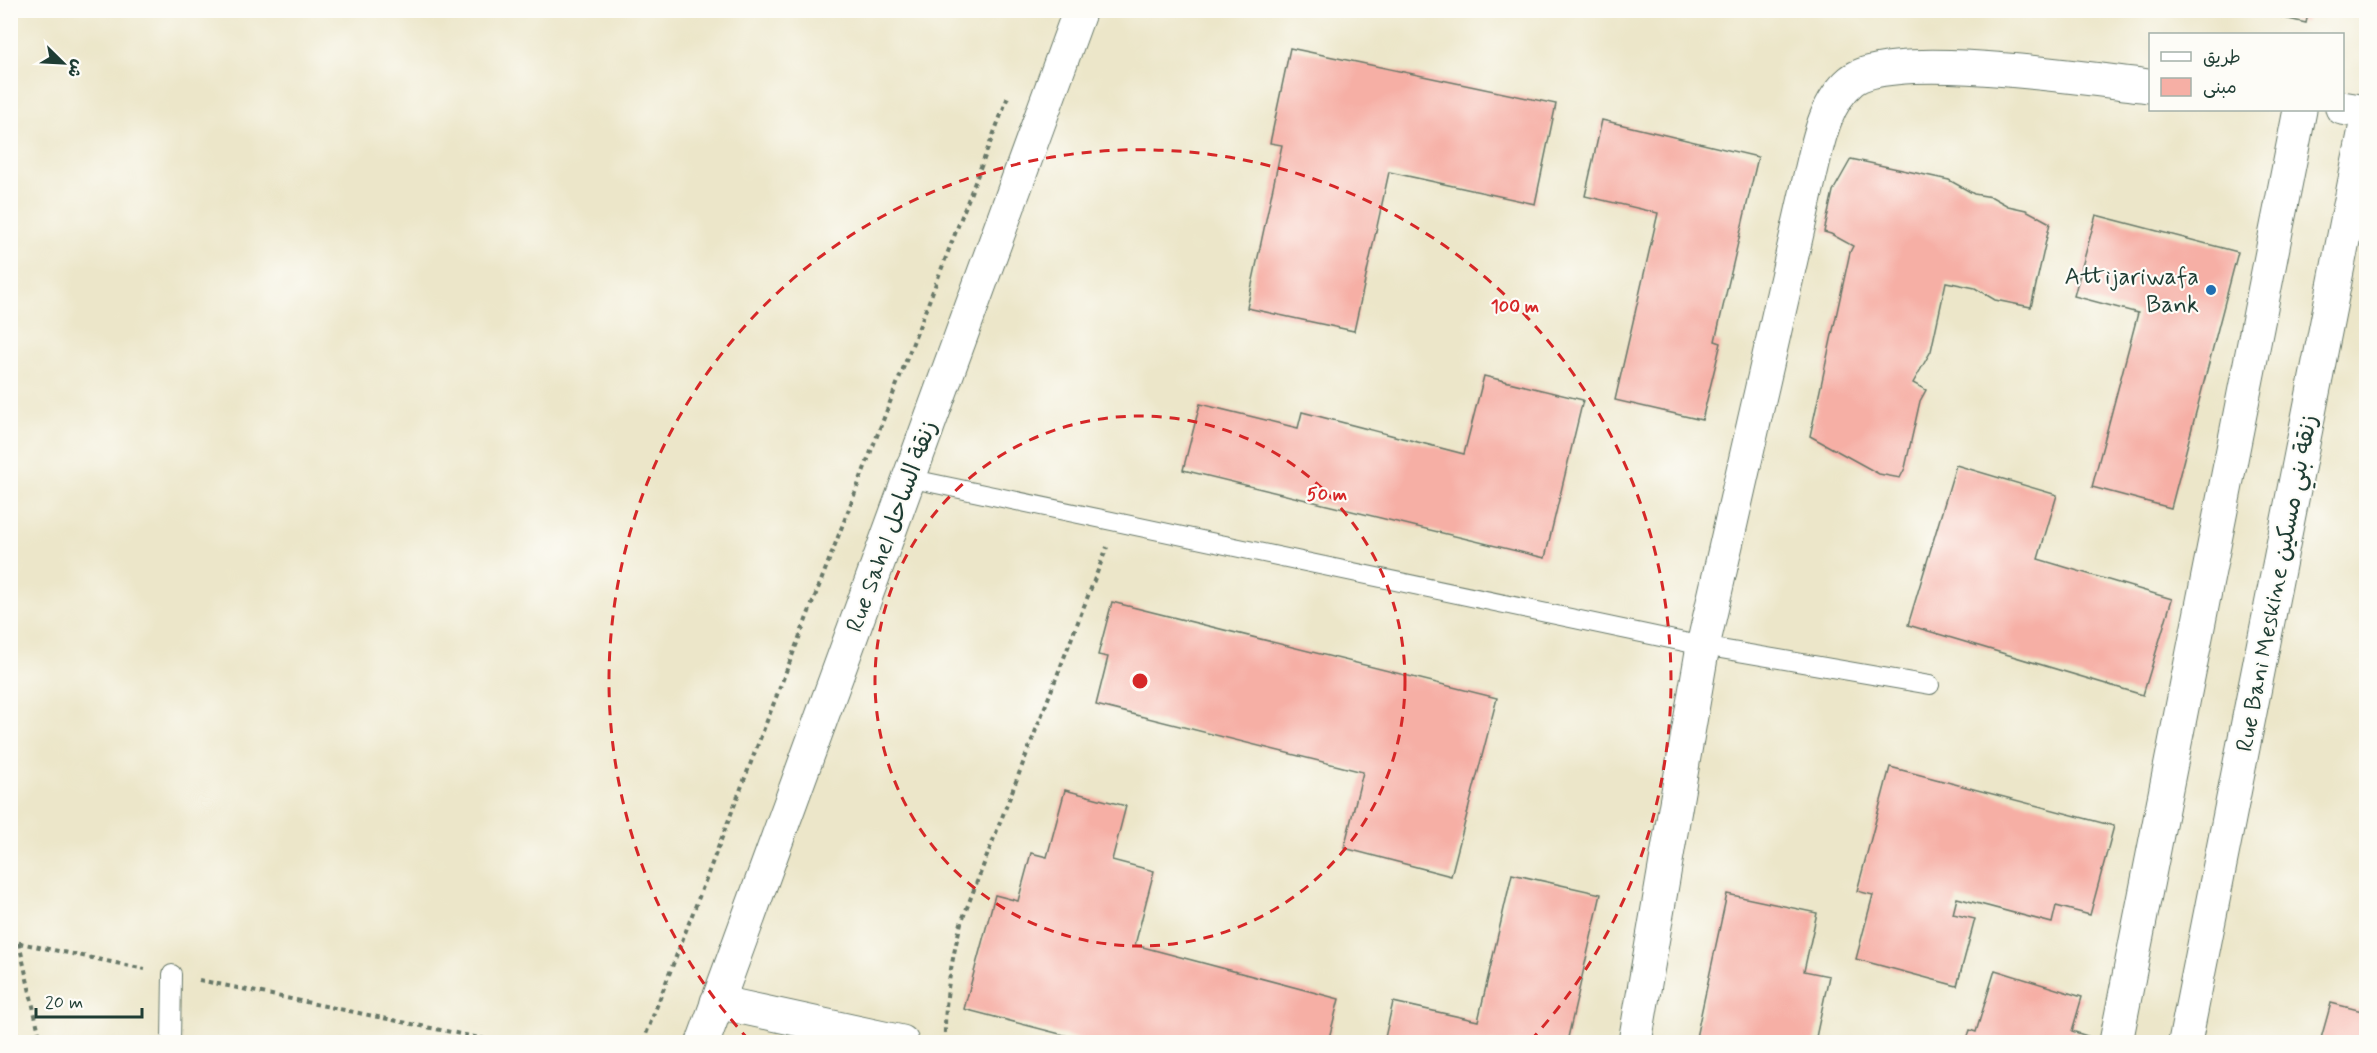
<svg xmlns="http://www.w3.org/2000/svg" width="2377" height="1053" font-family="Mynerve,'Playpen Sans Arabic',sans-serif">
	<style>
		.building { fill: #f6afa5 }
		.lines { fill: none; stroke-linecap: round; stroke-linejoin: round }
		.lane-casing { stroke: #677868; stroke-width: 20 }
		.street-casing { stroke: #677868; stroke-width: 35 }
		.path { stroke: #677868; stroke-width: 4; stroke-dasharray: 4.5 4.5; stroke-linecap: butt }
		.lane { stroke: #fff; stroke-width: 18 }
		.street { stroke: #fff; stroke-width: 33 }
		.ring { fill: none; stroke: #d62828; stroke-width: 3; stroke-dasharray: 10 8 }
		.poi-dot { fill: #1f6fb2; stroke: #fdfcf7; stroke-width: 2 }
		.labels { text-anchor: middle; stroke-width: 4.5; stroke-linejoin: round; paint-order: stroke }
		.poi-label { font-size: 24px; fill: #1f3d34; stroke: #fdfcf7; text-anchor: end }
		.street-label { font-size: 24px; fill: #1f3d34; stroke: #fdfcf7 }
		.centre { fill: #d62828; stroke: #fdfcf7; stroke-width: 3 }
		.ring-label { font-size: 18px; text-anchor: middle; font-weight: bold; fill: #d62828; stroke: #fdfcf7; stroke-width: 4.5; stroke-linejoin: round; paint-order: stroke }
	</style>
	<rect width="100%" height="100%" fill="#fdfcf7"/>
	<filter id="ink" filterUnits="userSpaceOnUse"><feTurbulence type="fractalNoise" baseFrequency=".0167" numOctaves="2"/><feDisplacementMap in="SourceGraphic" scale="12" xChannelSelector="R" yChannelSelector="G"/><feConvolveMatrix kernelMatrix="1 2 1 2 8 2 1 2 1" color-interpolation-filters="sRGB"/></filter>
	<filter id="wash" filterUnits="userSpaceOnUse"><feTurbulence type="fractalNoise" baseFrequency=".008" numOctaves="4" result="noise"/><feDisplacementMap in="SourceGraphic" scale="24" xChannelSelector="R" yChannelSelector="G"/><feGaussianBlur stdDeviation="1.35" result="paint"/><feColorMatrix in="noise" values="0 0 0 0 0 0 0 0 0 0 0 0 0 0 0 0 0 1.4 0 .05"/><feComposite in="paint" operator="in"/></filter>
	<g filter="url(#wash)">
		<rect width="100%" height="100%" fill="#ece6c9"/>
		<g id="blocks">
			<g class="building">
				<polygon points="2249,10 2309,10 2306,23"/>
				<polygon points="1290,48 1556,104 1535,204 1389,172 1354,331 1247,308 1282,145 1270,143"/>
				<polygon points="1602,120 1758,157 1715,341 1721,343 1702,420 1615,400 1658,213 1585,196"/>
				<polygon points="1851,159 1949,180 1974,194 1992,197 2008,206 2026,210 2050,223 2031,307 1995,300 1975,288 1946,282 1931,351 1913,383 1926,390 1920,401 1905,468 1900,478 1879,474 1810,436 1850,252 1853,246 1831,234 1824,232 1833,191"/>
				<polygon points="2096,215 2238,252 2171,508 2092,487 2138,313 2074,296"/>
				<polygon points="1484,376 1583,400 1545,558 1183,470 1200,404 1298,428 1302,412 1464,454"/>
				<polygon points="1956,465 2057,495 2038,559 2172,599 2143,695 1908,625"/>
				<polygon points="1112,602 1497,698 1451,876 1344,848 1363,772 1096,705 1108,657 1098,655"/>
				<polygon points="1890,767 2114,826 2090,915 2056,906 2052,923 1957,898 1953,914 1975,919 1957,986 1856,959 1873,895 1857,891"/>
				<polygon points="1065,790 1126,806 1112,860 1154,871 1135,945 1339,999 1328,1042 1091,1042 964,1009 995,895 1018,901 1031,853 1047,857"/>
				<polygon points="1512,874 1601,894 1567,1042 1384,1042 1393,1002 1478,1021"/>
				<polygon points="1727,894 1817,913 1804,971 1829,976 1815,1042 1695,1042"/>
				<polygon points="1995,970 2082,997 2072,1031 2093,1038 2091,1042 1966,1042 1970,1030 1976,1032"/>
				<polygon points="2331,1003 2366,1012 2366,1042 2320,1042"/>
			</g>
		</g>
	</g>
	<g filter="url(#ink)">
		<use href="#blocks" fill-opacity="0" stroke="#677868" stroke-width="1.5"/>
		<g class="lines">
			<defs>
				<g id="lane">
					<polyline points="908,478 1703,646 1930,685"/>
					<polyline points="171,1042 172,974"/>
				</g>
				<g id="street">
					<polyline points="2342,108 2366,112"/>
					<polyline points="717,1002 902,1042"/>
					<polyline points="703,1042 1080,10"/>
					<path d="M1635,1042L1703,646L1810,176C1818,143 1824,104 1851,81C1890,48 2095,80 2150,86"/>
					<polyline points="2116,1042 2300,110"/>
					<polyline points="2185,1042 2366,124"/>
				</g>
			</defs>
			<use href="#lane" class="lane-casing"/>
			<use href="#street" class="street-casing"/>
			<g class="path">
				<polyline points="10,941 145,969"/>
				<polyline points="19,943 41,1042"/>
				<polyline points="199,980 499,1042"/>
				<polyline points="643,1042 1009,94"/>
				<path d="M945,1042C944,1001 951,963 961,923L1107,547"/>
			</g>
			<use href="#lane" class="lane"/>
			<use href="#street" class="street"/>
		</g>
	</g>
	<g class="ring">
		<circle cx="1140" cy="681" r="265"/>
		<path d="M749 1040A531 531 0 1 1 1531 1040"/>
	</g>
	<circle class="poi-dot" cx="2211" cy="290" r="6"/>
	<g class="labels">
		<g class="poi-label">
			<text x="2199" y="284">Attijariwafa<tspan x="2199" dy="28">Bank</tspan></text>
		</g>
		<g class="street-label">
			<text transform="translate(891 526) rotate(-70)" y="8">Rue Sahel زنقة الساحل</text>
			<text transform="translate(2276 583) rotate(-79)" y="8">Rue Bani Meskine زنقة بني مسكين</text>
		</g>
	</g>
	<circle cx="1140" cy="681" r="9" class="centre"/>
	<g class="ring-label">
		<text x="1515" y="312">100 m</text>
		<text x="1327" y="500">50 m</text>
	</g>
	<rect width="2377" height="1053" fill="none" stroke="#fdfcf7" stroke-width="36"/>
	<rect x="2149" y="33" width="195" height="78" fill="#fdfcf7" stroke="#a4b0a9" stroke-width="1.5"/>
	<rect x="2161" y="52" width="30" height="9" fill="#ffffff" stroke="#a4b0a9" stroke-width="1.5"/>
	<text x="2203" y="63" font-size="18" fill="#1f3d34">طريق</text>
	<rect x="2161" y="78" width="30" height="18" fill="#f6afa5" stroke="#a4b0a9" stroke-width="1.5"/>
	<text x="2203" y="93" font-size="18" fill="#1f3d34">مبنى</text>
	<g transform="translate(63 63) rotate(114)" stroke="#fdfcf7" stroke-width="4.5" paint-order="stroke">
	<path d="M0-4.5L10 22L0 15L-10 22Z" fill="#1f3d34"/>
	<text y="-9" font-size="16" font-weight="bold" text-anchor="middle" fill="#1f3d34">ش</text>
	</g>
	<path d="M36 1008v9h106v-9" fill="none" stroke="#1f3d34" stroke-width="3"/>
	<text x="45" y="1008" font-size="18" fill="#1f3d34" stroke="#fdfcf7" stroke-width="4.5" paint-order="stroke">20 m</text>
</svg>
